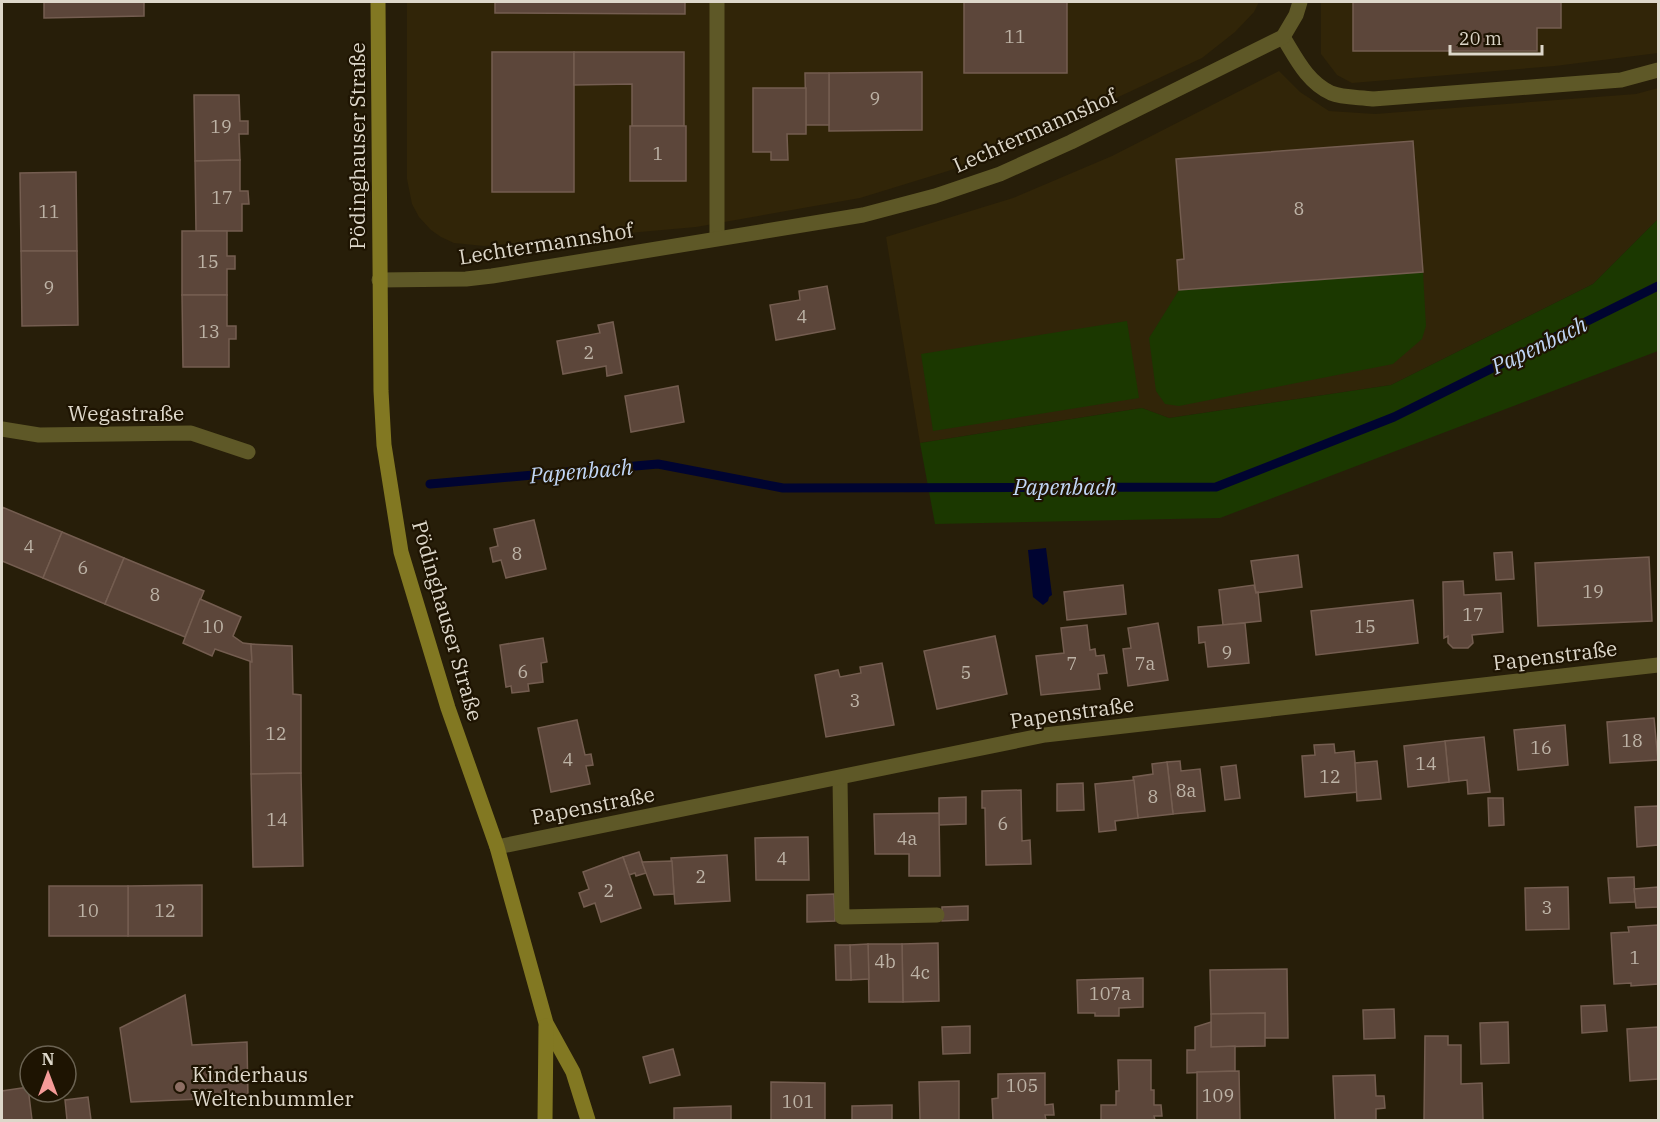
<svg xmlns="http://www.w3.org/2000/svg" width="1660" height="1122" font-family="'IBM Plex Serif',serif">
	<style>
		.built { fill: #312508 }
		.green { fill: #1b3800 }
		.water { fill: #000431 }
		.lines { fill: none; stroke-linecap: round; stroke-linejoin: round }
		.stream { stroke: #000431; stroke-width: 9 }
		.building { fill: #5c463a; stroke: #745d50; stroke-width: 1.5 }
		.lane { stroke: #5e5827; stroke-width: 15 }
		.street { stroke: #5e5827; stroke-width: 15 }
		.secondary { stroke: #827822; stroke-width: 15 }
		.education-dot { fill: #8d6e63; stroke: #1e1402; stroke-width: 2 }
		.labels { text-anchor: middle; stroke-width: 4.5; stroke-linejoin: round; paint-order: stroke }
		.number-label { font-size: 18px; fill: #bdb3a6 }
		.street-label { font-size: 21px; fill: #ddd7ca; stroke: #1e1402 }
		.poi-label { font-size: 21px; fill: #ddd7ca; stroke: #1e1402; text-anchor: start }
		.water-label { font-size: 22px; font-style: italic; fill: #c1d6f6; stroke: #1e1402 }
	</style>
	<rect width="100%" height="100%" fill="#271e09"/>
	<g class="built">
		<polygon points="407,2 1259,2 1254,12 1235,32 1202,58 994,155 948,171 860,198 696,227 484,246 454,243 441,237 431,230 419,217 412,204 407,179"/>
		<polygon points="1321,2 1658,2 1658,53 1555,66 1352,83 1337,75 1321,54"/>
		<polygon points="1279,71 1300,92 1329,111 1375,114 1636,94 1658,88 1658,219 1593,284 1391,385 1169,418 1142,408 920,443 886,237 1013,198 1112,156"/>
	</g>
	<g class="green">
		<polygon points="1658,219 1658,351 1220,518 935,524 920,443 1142,408 1169,418 1391,385 1593,284"/>
		<polygon points="1423,272 1426,326 1422,339 1393,364 1179,406 1165,404 1156,391 1149,338 1179,290"/>
		<polygon points="1127,321 1139,398 933,431 921,354"/>
	</g>
	<polygon class="water" points="1046,548 1052,595 1049,597 1048,601 1043,605 1033,597 1028,550"/>
	<g class="lines">
		<polyline class="stream" points="430,484 658,464 783,488 1216,487 1394,417 1658,286"/>
	</g>
	<g class="building">
		<polygon points="44,2 144,2 144,16 44,18"/>
		<polygon points="495,2 685,2 685,14 495,13"/>
		<rect x="964" y="2" width="103" height="71"/>
		<polygon points="1353,2 1561,2 1561,28 1537,28 1537,51 1353,51"/>
		<rect x="492" y="52" width="82" height="140"/>
		<polygon points="574,52 684,52 684,126 632,126 632,84 574,85"/>
		<polygon points="922,72 922,130 829,131 829,73"/>
		<polygon points="805,73 829,73 829,125 806,125"/>
		<polygon points="753,88 806,88 806,134 787,134 788,160 771,160 771,152 753,152"/>
		<polygon points="194,95 239,95 240,121 248,121 248,134 239,134 240,160 195,161"/>
		<rect x="630" y="126" width="56" height="55"/>
		<polygon points="1413,141 1423,272 1179,290 1177,260 1184,259 1176,159"/>
		<polygon points="240,160 240,191 248,191 249,204 242,204 242,231 196,231 195,161"/>
		<polygon points="76,172 77,251 21,251 20,173"/>
		<polygon points="182,231 227,231 227,256 235,256 235,269 227,269 227,295 182,295"/>
		<polygon points="21,251 77,251 78,325 22,326"/>
		<polygon points="827,286 835,329 776,340 770,305 800,300 799,291"/>
		<polygon points="182,295 227,295 227,326 236,326 236,339 229,339 229,367 183,367"/>
		<polygon points="613,322 622,373 607,376 606,366 563,374 557,341 600,333 598,325"/>
		<polygon points="678,386 684,422 631,432 625,396"/>
		<polygon points="2,507 62,532 43,578 2,561"/>
		<polygon points="534,520 546,569 506,578 501,560 493,562 490,548 498,546 494,529"/>
		<polygon points="62,532 124,558 105,604 43,578"/>
		<polygon points="1512,552 1514,579 1496,580 1494,553"/>
		<polygon points="1298,555 1302,587 1256,593 1251,561"/>
		<polygon points="1649,557 1652,621 1538,626 1535,563"/>
		<polygon points="124,558 204,591 185,637 105,604"/>
		<polygon points="1463,581 1464,595 1501,593 1503,632 1472,635 1473,643 1468,648 1453,648 1448,643 1448,636 1444,638 1443,582"/>
		<polygon points="1123,585 1126,614 1067,620 1064,592"/>
		<polygon points="1254,585 1256,593 1258,592 1261,621 1223,625 1219,590"/>
		<polygon points="200,599 241,617 233,636 243,643 251,644 252,662 215,649 212,656 183,643"/>
		<polygon points="1413,600 1418,643 1316,655 1311,611"/>
		<polygon points="1158,623 1168,680 1128,686 1123,649 1131,648 1128,628"/>
		<polygon points="1245,623 1249,663 1208,667 1205,642 1199,643 1198,627"/>
		<polygon points="1087,625 1090,650 1095,649 1096,656 1104,655 1107,673 1098,674 1100,689 1041,695 1036,656 1064,653 1061,628"/>
		<polygon points="995,636 1007,694 937,709 924,651"/>
		<polygon points="543,638 547,662 541,663 543,682 528,684 529,691 512,693 511,686 506,687 500,645"/>
		<polygon points="251,644 292,646 293,694 301,695 301,773 251,774 250,662 252,662"/>
		<polygon points="882,663 894,725 826,737 815,675 838,670 840,677 861,673 860,667"/>
		<polygon points="1654,718 1658,760 1610,763 1607,722"/>
		<polygon points="577,720 585,755 591,754 593,765 586,766 590,784 551,792 538,728"/>
		<polygon points="1565,725 1568,765 1518,770 1514,730"/>
		<polygon points="1484,737 1490,792 1468,794 1467,780 1449,782 1445,741"/>
		<polygon points="1445,741 1449,782 1408,787 1404,746"/>
		<polygon points="1334,744 1335,753 1354,751 1358,792 1305,797 1302,756 1315,755 1314,745"/>
		<polygon points="1180,761 1181,771 1200,769 1205,811 1173,814 1167,762"/>
		<polygon points="1377,761 1381,799 1357,801 1355,763"/>
		<polygon points="1167,762 1173,814 1138,818 1133,777 1153,774 1152,764"/>
		<polygon points="1236,765 1240,798 1225,800 1221,767"/>
		<polygon points="301,773 303,866 253,867 251,774"/>
		<polygon points="1134,780 1138,818 1115,821 1116,830 1099,832 1095,784"/>
		<polygon points="1083,783 1084,810 1057,811 1057,784"/>
		<polygon points="1021,790 1022,841 1030,840 1031,864 986,865 985,808 982,808 982,791"/>
		<polygon points="966,797 966,824 939,825 939,798"/>
		<polygon points="1488,798 1503,798 1504,825 1489,826"/>
		<polygon points="1658,806 1658,845 1637,847 1635,807"/>
		<polygon points="939,813 940,876 909,876 909,854 875,854 874,814"/>
		<polygon points="808,837 809,880 756,880 755,838"/>
		<polygon points="639,852 646,873 636,876 635,873 629,875 623,857"/>
		<polygon points="727,855 730,901 675,904 671,858"/>
		<polygon points="623,857 641,908 601,922 595,903 584,907 579,893 589,889 583,872"/>
		<polygon points="672,861 674,894 654,895 642,862"/>
		<polygon points="1634,877 1635,902 1610,903 1608,878"/>
		<polygon points="202,885 202,936 128,936 128,886"/>
		<rect x="49" y="886" width="79" height="50"/>
		<polygon points="1568,887 1569,929 1526,930 1525,888"/>
		<polygon points="1658,887 1658,907 1636,908 1634,889"/>
		<polygon points="834,894 835,921 807,922 807,895"/>
		<polygon points="968,906 968,920 942,921 942,907"/>
		<polygon points="1658,925 1658,984 1631,986 1631,983 1614,984 1611,933 1629,932 1628,927"/>
		<polygon points="938,943 939,1001 903,1002 902,944"/>
		<polygon points="868,944 902,944 903,1002 869,1002"/>
		<polygon points="868,944 869,979 851,980 850,945"/>
		<polygon points="835,945 850,945 851,980 836,980"/>
		<polygon points="1287,969 1288,1038 1265,1038 1265,1013 1211,1014 1210,970"/>
		<polygon points="1143,978 1143,1007 1119,1008 1119,1016 1095,1016 1095,1013 1078,1013 1077,980"/>
		<polygon points="185,995 192,1045 247,1042 248,1097 131,1102 120,1028"/>
		<polygon points="1605,1005 1607,1031 1582,1033 1581,1006"/>
		<polygon points="1394,1009 1395,1038 1364,1039 1363,1010"/>
		<polygon points="1265,1013 1265,1046 1211,1047 1211,1014"/>
		<polygon points="1211,1022 1211,1047 1235,1046 1235,1071 1187,1073 1187,1050 1195,1050 1195,1027"/>
		<polygon points="1508,1022 1509,1063 1481,1064 1480,1023"/>
		<polygon points="970,1026 970,1053 943,1054 942,1027"/>
		<polygon points="1658,1027 1658,1079 1630,1081 1627,1029"/>
		<polygon points="1425,1036 1448,1036 1448,1045 1461,1045 1461,1084 1482,1083 1483,1120 1424,1120"/>
		<polygon points="673,1049 680,1075 650,1083 643,1057"/>
		<polygon points="1118,1060 1151,1060 1151,1090 1154,1090 1154,1105 1161,1105 1162,1116 1154,1116 1155,1120 1101,1120 1101,1105 1116,1105 1116,1091 1119,1091"/>
		<polygon points="1239,1071 1240,1120 1197,1120 1197,1072"/>
		<polygon points="1045,1073 1045,1105 1053,1104 1054,1115 1045,1115 1046,1120 993,1120 992,1099 998,1098 998,1074"/>
		<polygon points="1375,1075 1376,1096 1384,1096 1385,1108 1376,1109 1376,1120 1335,1120 1333,1076"/>
		<polygon points="959,1081 959,1120 920,1120 919,1082"/>
		<polygon points="771,1082 825,1083 825,1120 771,1120"/>
		<polygon points="28,1087 32,1120 2,1120 2,1091"/>
		<polygon points="88,1097 91,1120 67,1120 65,1100"/>
		<polygon points="892,1105 892,1120 852,1120 852,1106"/>
		<polygon points="731,1106 731,1120 674,1120 674,1108"/>
	</g>
	<g class="lines">
		<polyline class="lane" points="840,778 842,917 937,915"/>
		<g class="street">
			<polyline points="717,2 717,238"/>
			<path d="M1283,37C1296,58 1307,82 1331,93C1343,98 1360,97 1373,99L1621,80L1658,70"/>
			<polyline points="379,280 466,279 492,276 863,215 935,196 1000,174 1071,142 1283,37 1296,15 1300,2"/>
			<polyline points="2,429 39,435 191,433 248,452"/>
			<polyline points="497,847 1045,735 1658,665"/>
		</g>
		<g class="secondary">
			<polyline points="378,2 381,391 384,445 401,552 448,708 497,847 546,1023 573,1072 588,1120"/>
			<polyline points="545,1120 546,1026"/>
		</g>
	</g>
	<circle class="education-dot" cx="180" cy="1087" r="6"/>
	<g class="labels">
		<g class="number-label">
			<text x="1015" y="43">11</text>
			<text x="875" y="105">9</text>
			<text x="221" y="133">19</text>
			<text x="658" y="160">1</text>
			<text x="222" y="204">17</text>
			<text x="1299" y="215">8</text>
			<text x="49" y="218">11</text>
			<text x="208" y="268">15</text>
			<text x="49" y="294">9</text>
			<text x="802" y="323">4</text>
			<text x="209" y="338">13</text>
			<text x="589" y="359">2</text>
			<text x="29" y="553">4</text>
			<text x="517" y="560">8</text>
			<text x="83" y="574">6</text>
			<text x="1593" y="598">19</text>
			<text x="155" y="601">8</text>
			<text x="1473" y="621">17</text>
			<text x="213" y="633">10</text>
			<text x="1365" y="633">15</text>
			<text x="1227" y="659">9</text>
			<text x="1072" y="670">7</text>
			<text x="1145" y="670">7a</text>
			<text x="523" y="678">6</text>
			<text x="966" y="679">5</text>
			<text x="855" y="707">3</text>
			<text x="276" y="740">12</text>
			<text x="1632" y="747">18</text>
			<text x="1541" y="754">16</text>
			<text x="568" y="766">4</text>
			<text x="1426" y="770">14</text>
			<text x="1330" y="783">12</text>
			<text x="1186" y="797">8a</text>
			<text x="1153" y="803">8</text>
			<text x="277" y="826">14</text>
			<text x="1003" y="830">6</text>
			<text x="907" y="845">4a</text>
			<text x="782" y="865">4</text>
			<text x="701" y="883">2</text>
			<text x="609" y="897">2</text>
			<text x="1547" y="914">3</text>
			<text x="88" y="917">10</text>
			<text x="165" y="917">12</text>
			<text x="1635" y="964">1</text>
			<text x="885" y="968">4b</text>
			<text x="920" y="979">4c</text>
			<text x="1110" y="1000">107a</text>
			<text x="1022" y="1092">105</text>
			<text x="1218" y="1102">109</text>
			<text x="798" y="1108">101</text>
		</g>
		<g class="street-label">
			<text transform="translate(1035 131) rotate(-24)" y="7">Lechtermannshof</text>
			<text transform="translate(358 146) rotate(-90)" y="7">Pödinghauser Straße</text>
			<text transform="translate(546 244) rotate(-9)" y="7">Lechtermannshof</text>
			<text x="126" y="421">Wegastraße</text>
			<text transform="translate(447 621) rotate(74)" y="7">Pödinghauser Straße</text>
			<text transform="translate(1555 656) rotate(-7)" y="7">Papenstraße</text>
			<text transform="translate(1072 713) rotate(-8)" y="7">Papenstraße</text>
			<text transform="translate(593 806) rotate(-11)" y="7">Papenstraße</text>
		</g>
		<g class="poi-label">
			<text x="192" y="1082">Kinderhaus<tspan x="192" dy="24">Weltenbummler</tspan></text>
		</g>
		<g class="water-label">
			<text transform="translate(1539 345) rotate(-26)" y="8">Papenbach</text>
			<text transform="translate(581 471) rotate(-5)" y="8">Papenbach</text>
			<text x="1065" y="495">Papenbach</text>
		</g>
	</g>
	<rect width="1660" height="1122" fill="none" stroke="#ddd7ca" stroke-width="6"/>
	<g transform="translate(48 1074)"><circle r="28" fill="#1e1402" stroke="#6a6252" stroke-width="1.5"/>
	<path d="M0-4.5L10 22L0 15L-10 22Z" fill="#f59b98"/>
	<text y="-9" font-size="16" font-weight="bold" text-anchor="middle" fill="#ddd7ca">N</text>
	</g>
	<path d="M1450 45v9h92v-9" fill="none" stroke="#ddd7ca" stroke-width="3"/>
	<text x="1459" y="45" font-size="18" fill="#ddd7ca" stroke="#1e1402" stroke-width="4.5" paint-order="stroke">20 m</text>
</svg>
